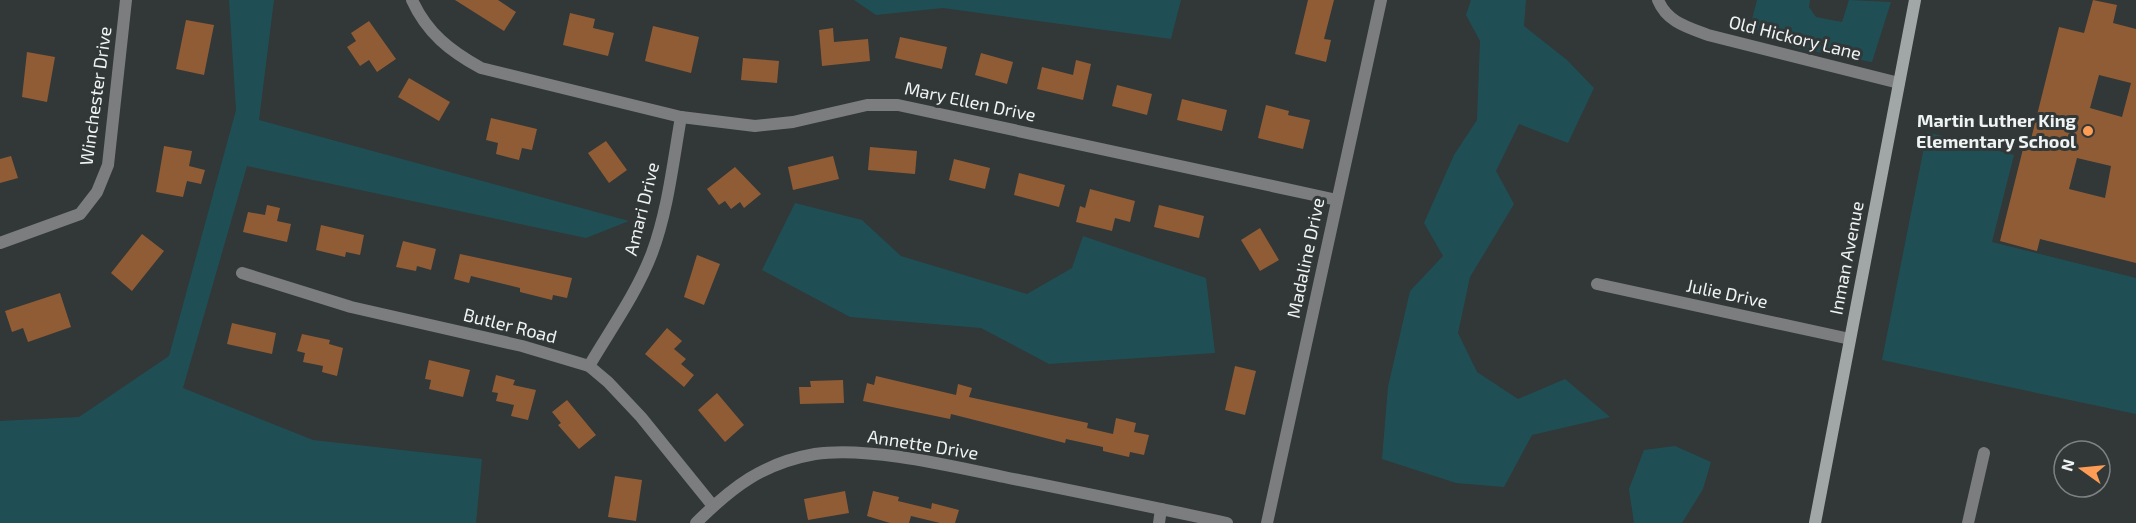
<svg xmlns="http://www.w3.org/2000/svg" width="2136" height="523" font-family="'Exo 2',sans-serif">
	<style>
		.green { fill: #1f4f55 }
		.building { fill: #905c36; fill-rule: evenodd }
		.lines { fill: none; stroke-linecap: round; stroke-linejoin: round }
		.street { stroke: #7b7d7e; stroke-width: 12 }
		.secondary { stroke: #a1a6a6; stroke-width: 12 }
		.poi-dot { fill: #fd9d55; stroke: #323737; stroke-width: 2 }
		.labels { text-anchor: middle; stroke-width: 6; stroke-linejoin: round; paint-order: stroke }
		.street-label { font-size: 18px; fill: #eff3f3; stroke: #323737 }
		.poi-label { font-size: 18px; font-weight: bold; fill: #eff3f3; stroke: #323737; text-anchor: end }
	</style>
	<rect width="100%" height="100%" fill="#323737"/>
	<g class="green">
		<polygon points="229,0 274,0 259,120 629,221 586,238 247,166 183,388 313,440 482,459 476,523 0,523 0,421 79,417 169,356 236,110"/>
		<polygon points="854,0 1181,0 1171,39 943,8 876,15"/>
		<polygon points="1471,0 1526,0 1524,26 1567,60 1594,88 1568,143 1519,124 1496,171 1514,204 1470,277 1458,333 1477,372 1518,399 1565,379 1610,417 1532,435 1504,487 1456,483 1382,459 1388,387 1410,291 1443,256 1424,223 1454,155 1477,120 1480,41 1466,15"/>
		<polygon points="1757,0 1810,0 1809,7 1816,17 1842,22 1849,0 1891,2 1872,62 1795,48 1750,27"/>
		<polygon points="1927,132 2014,155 1992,242 2136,278 2136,414 1882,360"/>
		<polygon points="795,203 862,220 901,256 1027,294 1072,268 1083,236 1206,278 1215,353 1049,364 981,328 850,317 762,270"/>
		<polygon points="1675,446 1711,462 1703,489 1682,523 1634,523 1629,489 1644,450"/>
	</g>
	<g class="building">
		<polygon points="455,0 498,0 516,12 504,31"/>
		<polygon points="1308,0 1334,0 1324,39 1331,40 1326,62 1295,54"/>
		<path d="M2093,0L2117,5L2113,23L2136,29V263L2040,239L2037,251L2000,241L2026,137L2031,139L2059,27L2084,33ZM2099,75L2131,83L2122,117L2090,108ZM2077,158L2111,166L2105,198L2069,189Z"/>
		<polygon points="570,13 595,19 593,28 614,33 608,56 563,45"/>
		<polygon points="186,20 214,25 204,75 176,69"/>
		<polygon points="369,21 396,59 377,72 369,60 360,66 347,47 356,41 351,33"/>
		<polygon points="653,26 699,37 691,73 645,61"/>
		<polygon points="833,28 834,42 868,39 870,61 822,66 819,30"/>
		<polygon points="900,37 947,47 942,69 895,58"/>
		<polygon points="27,52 55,57 47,102 22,97"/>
		<polygon points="981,53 1013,62 1007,84 975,75"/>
		<polygon points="743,58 779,61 777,83 741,80"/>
		<polygon points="1076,60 1091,64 1083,100 1037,89 1042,67 1073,75"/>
		<polygon points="409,78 450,102 439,121 398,97"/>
		<polygon points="1117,85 1152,94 1147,115 1112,106"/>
		<polygon points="1182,99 1227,110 1222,131 1177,120"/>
		<polygon points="1266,105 1289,111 1288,115 1310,120 1303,149 1258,138"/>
		<polygon points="491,118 537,129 532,150 522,148 519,160 496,154 498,143 486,140"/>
		<polygon points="606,141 627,170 609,183 588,153"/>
		<polygon points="164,146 192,151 189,166 205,170 201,184 187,181 183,197 156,192"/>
		<polygon points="870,147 917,151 915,174 868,170"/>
		<polygon points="11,156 18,178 0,183 0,159"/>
		<polygon points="833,156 839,179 793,190 788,167"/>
		<polygon points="954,159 990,168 985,189 949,180"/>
		<polygon points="735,167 761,194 744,208 740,202 731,209 725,201 719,205 707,189"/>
		<polygon points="1019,173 1065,185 1059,207 1014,195"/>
		<polygon points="1090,189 1135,201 1130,222 1115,218 1112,231 1076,222 1080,206 1085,208"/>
		<polygon points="267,205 280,208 277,221 291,224 287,242 243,232 248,212 265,215"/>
		<polygon points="1159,205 1204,216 1199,238 1154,227"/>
		<polygon points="321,225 364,235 360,255 346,252 345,257 316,250"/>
		<polygon points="1260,228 1279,260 1260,271 1241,240"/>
		<polygon points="142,234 164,251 132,291 111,273"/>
		<polygon points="403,241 436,249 431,270 417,266 416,271 396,267"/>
		<polygon points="460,254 572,278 567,298 553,295 552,300 520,292 520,288 471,276 469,283 454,279"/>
		<polygon points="697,255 720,264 704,305 684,297"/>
		<polygon points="60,293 71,327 28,342 23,328 12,332 5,311"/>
		<polygon points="232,323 276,333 272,354 227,344"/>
		<polygon points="667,328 682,341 674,349 686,359 681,364 694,375 684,387 645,354"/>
		<polygon points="302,334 330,340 329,344 343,348 337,376 322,372 323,366 303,362 305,353 297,351"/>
		<polygon points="429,360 470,370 463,397 429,389 431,380 425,379"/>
		<polygon points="1235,366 1256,371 1245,415 1225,410"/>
		<polygon points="496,375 515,380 513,385 536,390 528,420 511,416 514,405 496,401 498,393 492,392"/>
		<polygon points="876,376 956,395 958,384 972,388 969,397 1088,423 1087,428 1113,434 1116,418 1136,423 1134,432 1149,435 1144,455 1130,452 1129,457 1103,451 1103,447 1066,439 1065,443 951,414 950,419 863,401 867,383 874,385"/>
		<polygon points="843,380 844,403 800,404 799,387 811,387 810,381"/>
		<polygon points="717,393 744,425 725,442 698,410"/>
		<polygon points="567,400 596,435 579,449 558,425 561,423 552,412"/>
		<polygon points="615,476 642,480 636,521 608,517"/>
		<polygon points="845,491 849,513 808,520 804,499"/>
		<polygon points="873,491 899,497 898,501 931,509 932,503 959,510 955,523 940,523 911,516 909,523 890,523 867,516"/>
	</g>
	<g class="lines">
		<g class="street">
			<path d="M412,0C427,33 450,51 481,68L681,117L755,126L793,122L867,105H898L1337,200"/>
			<path d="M1658,0C1667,22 1687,27 1708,35L1899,83"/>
			<polyline points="0,243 80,214 97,192 108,165 126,0"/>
			<polyline points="242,273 351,307 522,346 589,366 608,382 641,417 713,506"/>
			<polyline points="1597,284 1850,339"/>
			<path d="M589,366C610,330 637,293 652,253C668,210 673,162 681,117"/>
			<path d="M696,523C732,487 763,463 815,454C868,446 951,466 1004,477C1078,492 1153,507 1227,523"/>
			<polyline points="1159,523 1161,509"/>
			<polyline points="1267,523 1381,0"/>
			<polyline points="1968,523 1984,453"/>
		</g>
		<polyline class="secondary" points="1815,523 1915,0"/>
	</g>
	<circle class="poi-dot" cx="2088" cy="131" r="6"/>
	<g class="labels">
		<g class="street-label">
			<text transform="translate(1795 38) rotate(14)" y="6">Old Hickory Lane</text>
			<text transform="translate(96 96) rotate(-82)" y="6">Winchester Drive</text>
			<text transform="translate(970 102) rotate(12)" y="6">Mary Ellen Drive</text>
			<text transform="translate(642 209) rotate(-76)" y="6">Amari Drive</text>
			<text transform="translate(1306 258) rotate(-78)" y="6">Madaline Drive</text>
			<text transform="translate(1847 258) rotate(-79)" y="6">Inman Avenue</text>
			<text transform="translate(1727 294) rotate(12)" y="6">Julie Drive</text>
			<text transform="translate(510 326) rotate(14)" y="6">Butler Road</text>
			<text transform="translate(923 445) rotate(9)" y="6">Annette Drive</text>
		</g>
		<g class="poi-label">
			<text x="2076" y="127">Martin Luther King<tspan x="2076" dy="21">Elementary School</tspan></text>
		</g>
	</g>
	<g transform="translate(2082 469) rotate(285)"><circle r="28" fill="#323737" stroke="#7e8282" stroke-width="1.5"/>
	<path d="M0-4.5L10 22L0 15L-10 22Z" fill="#fd9d55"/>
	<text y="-9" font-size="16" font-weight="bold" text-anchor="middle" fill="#eff3f3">N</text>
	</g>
</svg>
